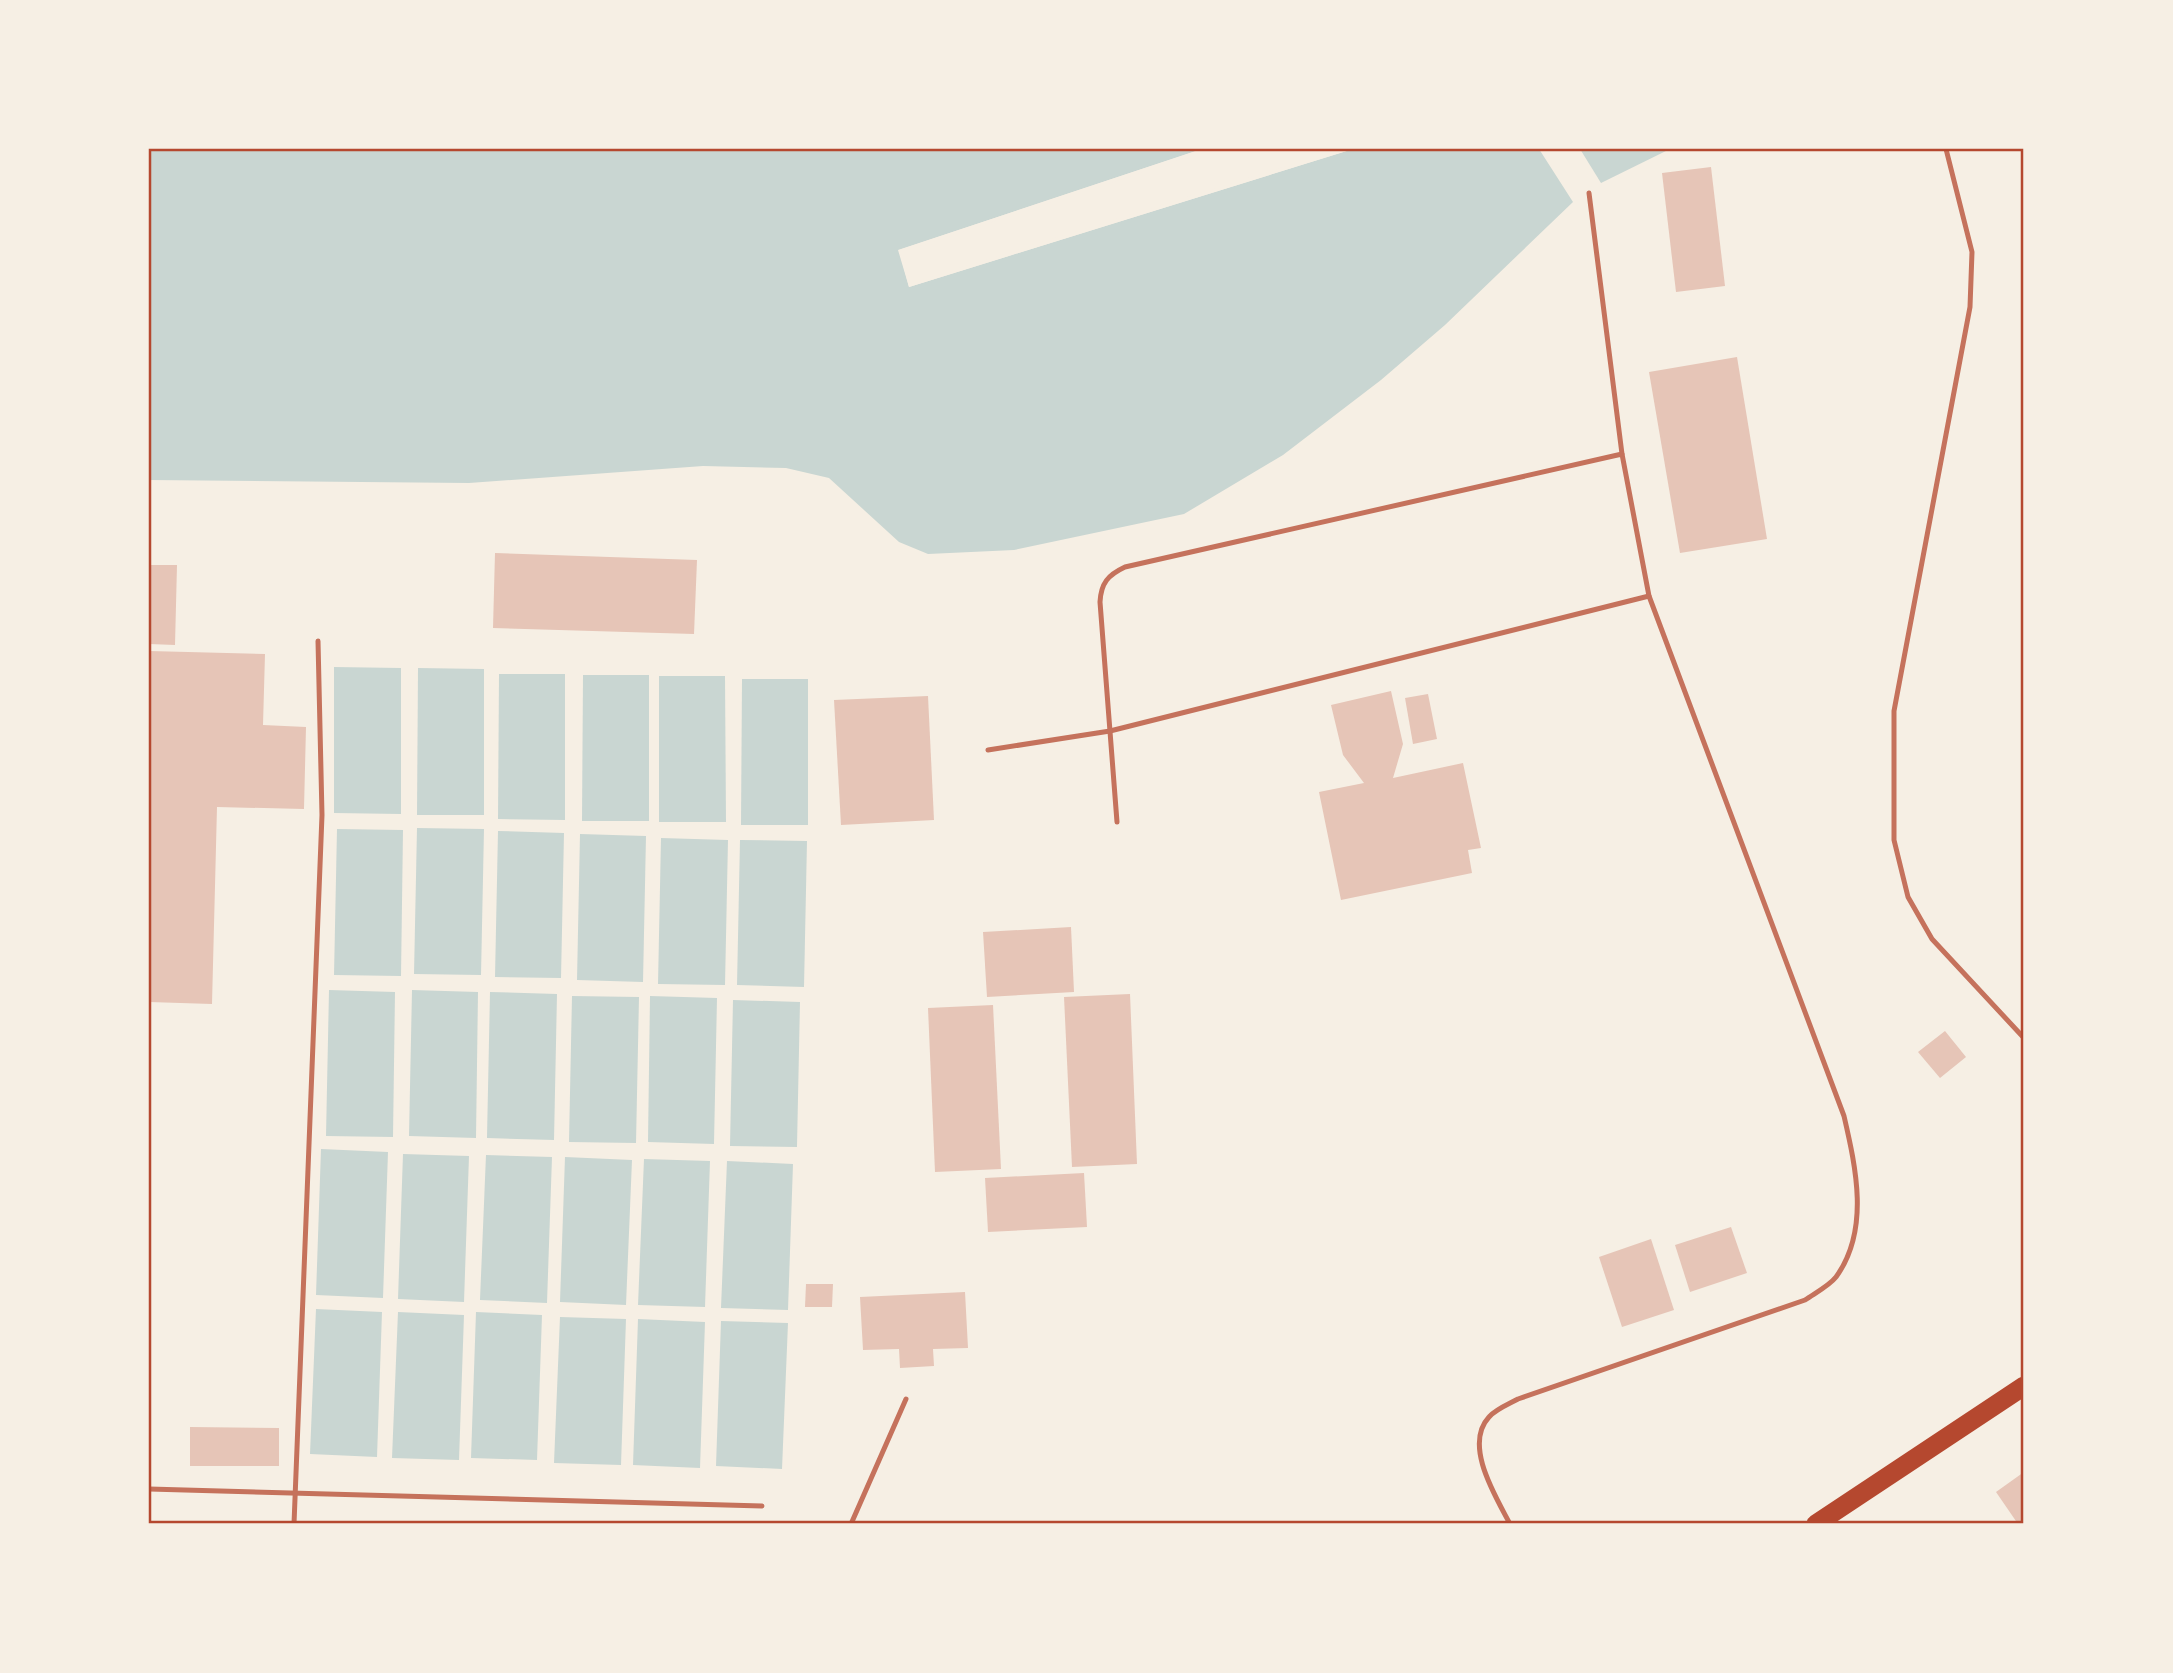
<svg xmlns="http://www.w3.org/2000/svg" width="2173" height="1673" font-family="'Sofia Sans Condensed',sans-serif">
	<style>
		.water { fill: #c9d6d2 }
		.pier { fill: #f6efe4 }
		.building { fill: #e6c5b7 }
		.lines { fill: none; stroke-linecap: round; stroke-linejoin: round }
		.service { stroke: #c5725c; stroke-width: 5 }
		.trunk { stroke: #b5482f; stroke-width: 19 }
		.neatline { fill: none; stroke: #b5482f; stroke-width: 2.5 }
	</style>
	<rect width="100%" height="100%" fill="#f6efe4"/>
	<g class="water">
		<polygon points="149,149 1202,149 899,250 909,287 1353,149 1539,149 1573,202 1445,325 1381,380 1283,455 1184,514 1014,550 928,554 899,542 829,478 786,468 703,466 469,483 149,480"/>
		<polygon points="1580,149 1670,149 1601,183"/>
		<polygon points="334,667 401,668 401,814 334,813"/>
		<polygon points="418,668 484,669 484,815 417,815"/>
		<polygon points="499,674 565,674 565,820 498,819"/>
		<polygon points="583,675 649,675 649,821 582,821"/>
		<polygon points="659,676 725,676 726,822 659,822"/>
		<polygon points="742,679 808,679 808,825 741,825"/>
		<polygon points="417,828 484,829 481,975 414,974"/>
		<polygon points="337,829 403,830 401,976 334,975"/>
		<polygon points="498,831 564,833 561,978 495,977"/>
		<polygon points="580,834 646,836 643,982 577,980"/>
		<polygon points="661,838 728,840 725,985 658,984"/>
		<polygon points="740,840 807,841 804,987 737,985"/>
		<polygon points="329,990 395,992 393,1137 326,1136"/>
		<polygon points="412,990 478,992 476,1138 409,1136"/>
		<polygon points="490,992 557,994 554,1140 487,1138"/>
		<polygon points="572,996 639,997 636,1143 569,1142"/>
		<polygon points="650,996 717,998 714,1144 648,1142"/>
		<polygon points="733,1000 800,1002 797,1147 730,1146"/>
		<polygon points="321,1149 388,1152 383,1298 316,1295"/>
		<polygon points="403,1154 469,1156 464,1302 398,1299"/>
		<polygon points="486,1155 552,1157 547,1303 480,1300"/>
		<polygon points="565,1157 632,1160 626,1305 560,1302"/>
		<polygon points="644,1159 710,1161 705,1307 638,1305"/>
		<polygon points="727,1161 793,1164 788,1310 721,1308"/>
		<polygon points="316,1309 382,1312 377,1457 310,1454"/>
		<polygon points="398,1312 464,1315 459,1460 392,1458"/>
		<polygon points="476,1312 542,1315 537,1460 471,1458"/>
		<polygon points="560,1317 626,1319 621,1465 554,1463"/>
		<polygon points="638,1319 705,1322 700,1468 633,1465"/>
		<polygon points="721,1321 788,1323 782,1469 716,1466"/>
	</g>
	<polygon class="pier" points="1202,149 1206,149 1203,152 902,252 911,283 1341,149 1353,149 909,287 898,250"/>
	<g class="building">
		<polygon points="1711,167 1725,286 1676,292 1662,173"/>
		<polygon points="1737,357 1767,539 1680,553 1649,372"/>
		<polygon points="495,553 697,560 694,634 493,628"/>
		<polygon points="149,565 177,565 175,645 149,644"/>
		<polygon points="149,651 265,654 263,725 306,727 304,809 217,807 212,1004 149,1002"/>
		<polygon points="1391,691 1403,744 1393,778 1463,763 1481,848 1468,850 1472,873 1341,900 1319,792 1364,783 1343,755 1331,705"/>
		<polygon points="1428,694 1437,739 1413,744 1405,698"/>
		<polygon points="928,696 934,820 841,825 834,700"/>
		<polygon points="1071,927 1074,992 987,997 983,932"/>
		<polygon points="1130,994 1137,1164 1072,1167 1064,997"/>
		<polygon points="993,1005 1001,1169 935,1172 928,1008"/>
		<polygon points="1945,1031 1966,1057 1940,1078 1918,1052"/>
		<polygon points="1084,1173 1087,1227 988,1232 985,1178"/>
		<polygon points="1731,1227 1747,1273 1690,1292 1675,1245"/>
		<polygon points="1651,1239 1674,1310 1622,1327 1599,1257"/>
		<polygon points="806,1284 833,1284 832,1307 805,1307"/>
		<polygon points="965,1292 968,1348 933,1349 934,1366 900,1368 899,1349 863,1350 860,1297"/>
		<polygon points="190,1427 279,1428 279,1466 190,1466"/>
		<polygon points="2024,1472 2024,1524 2018,1524 1996,1492"/>
	</g>
	<g class="lines">
		<g class="service">
			<polyline points="1946,149 1972,252 1970,307 1894,711 1894,840 1908,897 1932,939 2024,1038"/>
			<polyline points="1589,193 1622,454"/>
			<polyline points="988,750 1110,731 1649,596"/>
			<path d="M1117,822L1100,602C1101,583 1108,575 1125,567L1622,454L1649,596L1844,1116C1856,1168 1870,1230 1836,1277C1829,1286 1815,1293 1805,1300L1518,1399C1509,1404 1496,1409 1489,1417C1463,1445 1496,1497 1510,1524"/>
			<polyline points="149,1489 762,1506"/>
			<polyline points="294,1524 322,815 318,641"/>
			<polyline points="851,1524 906,1399"/>
		</g>
		<polyline class="trunk" points="1816,1524 2024,1386"/>
	</g>
	<rect width="2173" height="1673" fill="none" stroke="#f6efe4" stroke-width="301"/>
	<rect x="150" y="150" width="1872" height="1372" class="neatline"/>
</svg>
